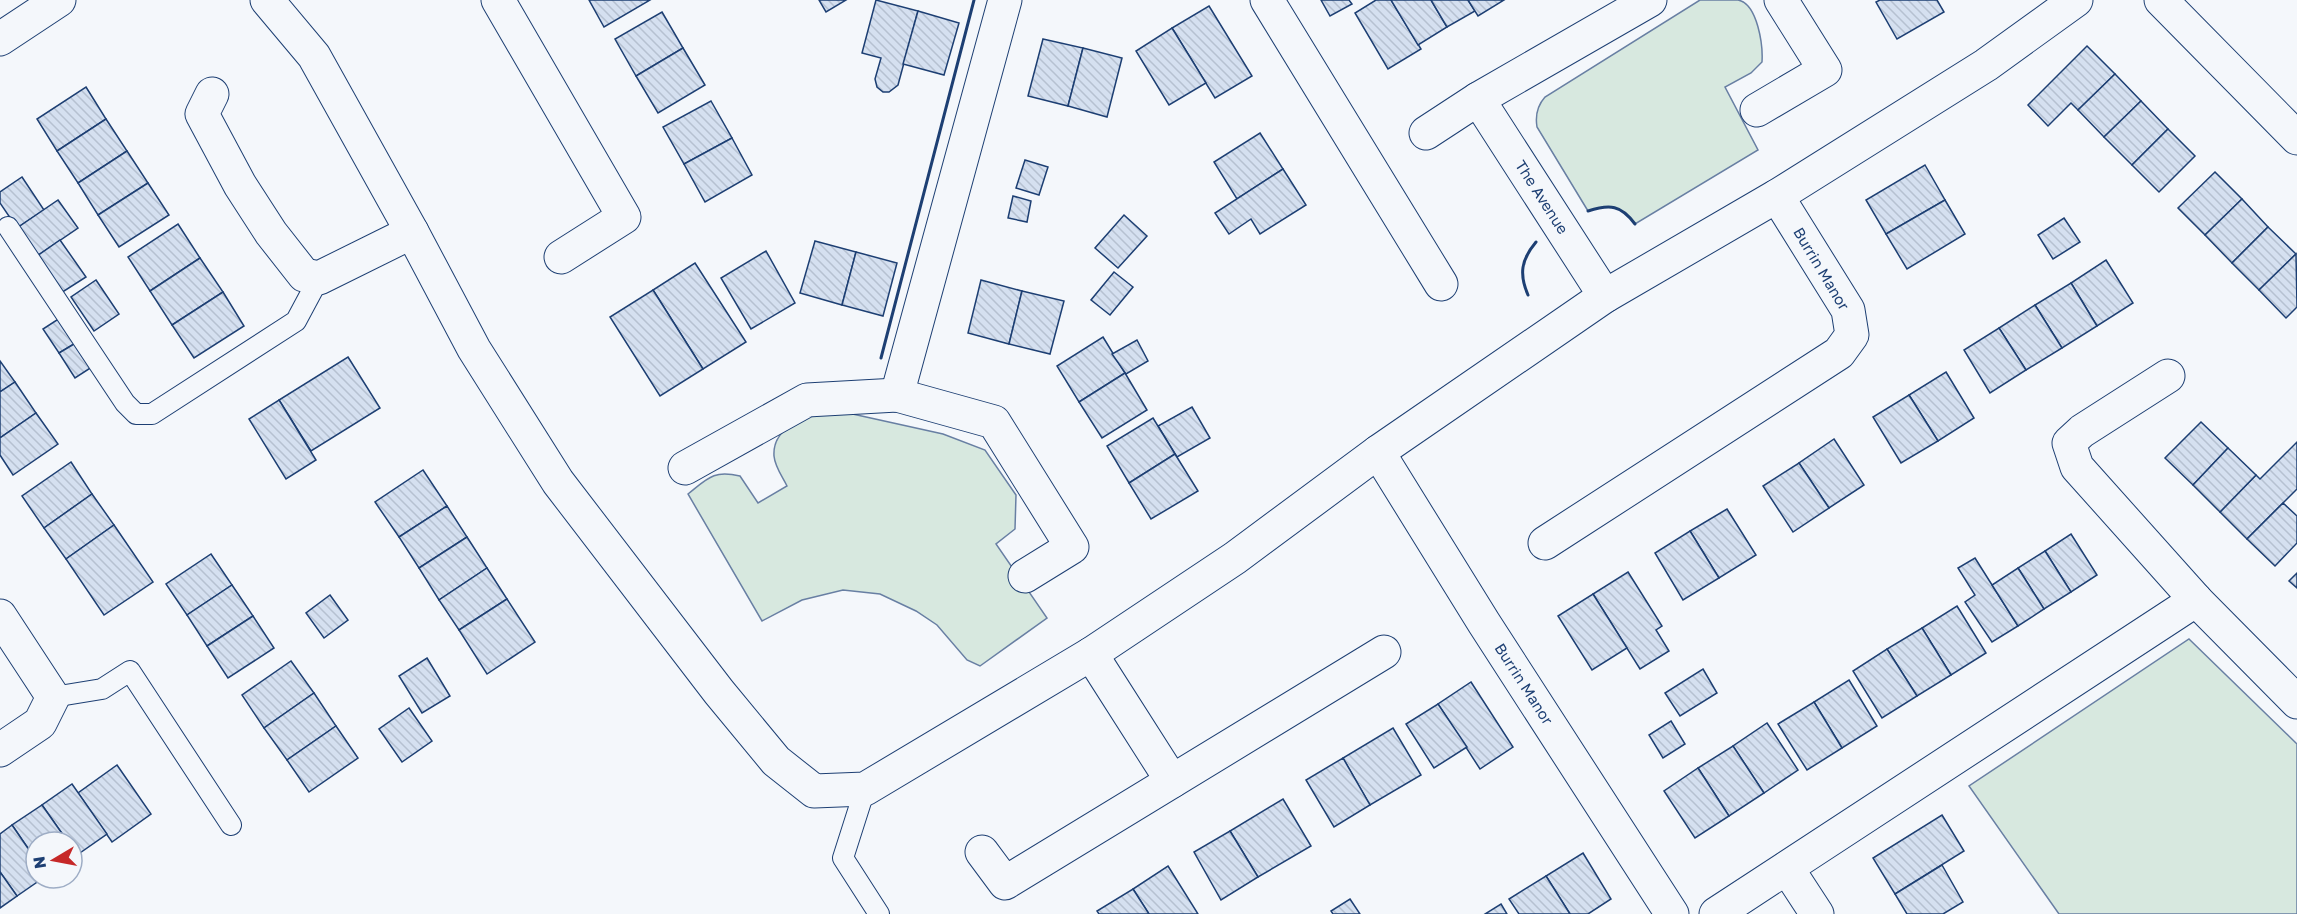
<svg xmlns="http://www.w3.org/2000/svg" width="2297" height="914" font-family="'Golos Text',sans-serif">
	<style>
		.grass { fill: #d7e8df; stroke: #687fa3; stroke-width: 1.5 }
		.building { fill: url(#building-back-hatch); stroke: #1d3f73; stroke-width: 1.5 }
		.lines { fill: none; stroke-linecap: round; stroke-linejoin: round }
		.lane-casing { stroke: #1d3f73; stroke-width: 22 }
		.street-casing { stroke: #1d3f73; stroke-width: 35 }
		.lane { stroke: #f4f7fb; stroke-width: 20 }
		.street { stroke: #f4f7fb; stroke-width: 33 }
		.wall { stroke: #1d3f73; stroke-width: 3 }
		.labels { text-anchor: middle; stroke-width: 4.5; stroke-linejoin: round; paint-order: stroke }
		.street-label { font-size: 15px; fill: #1d3f73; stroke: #f4f7fb }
	</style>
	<defs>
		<pattern id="building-back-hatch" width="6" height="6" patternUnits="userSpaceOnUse" patternTransform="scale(1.5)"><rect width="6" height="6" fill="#d5e0f0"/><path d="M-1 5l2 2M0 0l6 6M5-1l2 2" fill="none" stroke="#b6c1d1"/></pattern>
	</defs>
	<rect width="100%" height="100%" fill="#f4f7fb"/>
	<g class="grass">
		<path d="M1700,0C1712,0 1727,0 1738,0C1758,4 1763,46 1762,62L1751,73L1725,87L1758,150L1635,224C1621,205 1610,204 1588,211L1537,127C1535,115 1537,106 1545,97Z"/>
		<path d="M839,411L943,434L985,450L1016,495L1015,529L996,544L1047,618L980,666L967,660L937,625L916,611L880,594L843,590L802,600L762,621L688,494C708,478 713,470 740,476L758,503L787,486C782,476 775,467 774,456C772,423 815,414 839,411Z"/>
		<polygon points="2189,639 2297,744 2297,914 2059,914 1969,786"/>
	</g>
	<g class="building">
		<polygon points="589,0 650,0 604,27"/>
		<polygon points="819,0 846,0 826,12"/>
		<polygon points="876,0 918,11 898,85 889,92 883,92 877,87 875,79 881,58 862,53"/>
		<polygon points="1321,0 1349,0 1352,4 1330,16"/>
		<polygon points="1376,0 1391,0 1421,49 1388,69 1355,13"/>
		<polygon points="1391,0 1431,0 1447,27 1418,45"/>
		<polygon points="1431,0 1468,0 1475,11 1447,27"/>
		<polygon points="1468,0 1504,0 1478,16"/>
		<polygon points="1880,0 1937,0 1944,12 1897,39 1876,2"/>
		<polygon points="1209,6 1252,76 1215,98 1172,28"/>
		<polygon points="918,11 959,23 944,75 903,64"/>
		<polygon points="662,12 683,48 636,76 615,39"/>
		<polygon points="1172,28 1206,83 1169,105 1136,51"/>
		<polygon points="1043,39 1083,48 1068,106 1028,96"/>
		<polygon points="2087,46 2115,74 2078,110 2071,103 2048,126 2028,105"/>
		<polygon points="683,48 705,85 658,113 636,76"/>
		<polygon points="1083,48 1122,58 1107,117 1068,106"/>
		<polygon points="2115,74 2141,101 2104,137 2078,110"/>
		<polygon points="86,87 106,119 57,151 37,119"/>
		<polygon points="711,101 732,138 684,164 663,127"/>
		<polygon points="2141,101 2168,129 2132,165 2104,137"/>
		<polygon points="106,119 127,151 78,183 57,151"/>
		<polygon points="2168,129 2195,156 2159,192 2132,165"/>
		<polygon points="1260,133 1283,169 1237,199 1214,162"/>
		<polygon points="732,138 752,175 705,202 684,164"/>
		<polygon points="127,151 148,183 98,215 78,183"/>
		<polygon points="1025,160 1048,167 1039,195 1016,188"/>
		<polygon points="1925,165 1945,200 1886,234 1866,200"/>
		<polygon points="1283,169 1306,205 1260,234 1251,219 1229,234 1215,213"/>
		<polygon points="2215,172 2242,199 2205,235 2178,208"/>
		<polygon points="22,177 44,210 17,228 0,203 0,192"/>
		<polygon points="148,183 169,215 119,247 98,215"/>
		<polygon points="1013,196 1031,201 1027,222 1008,218"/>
		<polygon points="2242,199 2268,227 2232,263 2205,235"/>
		<polygon points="58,200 78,228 37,256 17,228"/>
		<polygon points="1945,200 1965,234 1907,269 1886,234"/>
		<polygon points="1124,215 1147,236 1118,268 1095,248"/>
		<polygon points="2064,218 2080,242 2053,259 2038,235"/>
		<polygon points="178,224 200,258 150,291 128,257"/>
		<polygon points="2268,227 2296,254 2259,290 2232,263"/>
		<polygon points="60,240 86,277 61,293 37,256"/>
		<polygon points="815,241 856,252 842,305 800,293"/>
		<polygon points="766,251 795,303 751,329 721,278"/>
		<polygon points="856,252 897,263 883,316 842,305"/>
		<polygon points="2296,254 2297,307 2286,318 2259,290"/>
		<polygon points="200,258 223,292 172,325 150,291"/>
		<polygon points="2106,260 2133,303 2097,326 2071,283"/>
		<polygon points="695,263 746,342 703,369 653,290"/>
		<polygon points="1114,272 1133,287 1110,315 1091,300"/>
		<polygon points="96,280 119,314 94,331 71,297"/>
		<polygon points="981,280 1022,291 1009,344 968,333"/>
		<polygon points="2071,283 2097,326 2062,348 2035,305"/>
		<polygon points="653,290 703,369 660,396 610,317"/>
		<polygon points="1022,291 1064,301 1050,354 1009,344"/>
		<polygon points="223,292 244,326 194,358 172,325"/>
		<polygon points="2035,305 2062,348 2026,370 1999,328"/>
		<polygon points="63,316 79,341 59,353 43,329"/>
		<polygon points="1999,328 2026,370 1990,393 1964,350"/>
		<polygon points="1103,337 1125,373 1079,402 1057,366"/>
		<polygon points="1137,340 1148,361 1126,374 1112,354"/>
		<polygon points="79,341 95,365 75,378 59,353"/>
		<polygon points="348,357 380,408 311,451 279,400"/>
		<polygon points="0,361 15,382 0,392"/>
		<polygon points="1946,372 1974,418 1938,441 1909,395"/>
		<polygon points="1125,373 1147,410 1102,438 1079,402"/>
		<polygon points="15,382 36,413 0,438 0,392"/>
		<polygon points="1909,395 1938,441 1901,463 1873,417"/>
		<polygon points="279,400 316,460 286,479 249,419"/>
		<polygon points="1192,407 1210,438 1177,457 1158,426"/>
		<polygon points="36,413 58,444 13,475 0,455 0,438"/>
		<polygon points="1153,418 1175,454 1129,483 1107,446"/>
		<polygon points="2201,422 2228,448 2193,485 2165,458"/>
		<polygon points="1834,439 1864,485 1829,508 1799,463"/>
		<polygon points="2297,442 2297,489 2247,539 2220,512 2256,475 2260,479"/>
		<polygon points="2228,448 2256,475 2220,512 2193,485"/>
		<polygon points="1175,454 1198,491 1151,519 1129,483"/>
		<polygon points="71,462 92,494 44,528 22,496"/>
		<polygon points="1799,463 1829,508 1793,532 1763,486"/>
		<polygon points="423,470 447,506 399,537 375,502"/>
		<polygon points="92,494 114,525 66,559 44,528"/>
		<polygon points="2283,503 2297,516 2297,543 2275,566 2247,539"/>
		<polygon points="447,506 467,537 419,568 399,537"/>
		<polygon points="1727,509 1756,555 1719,578 1690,531"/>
		<polygon points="114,525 153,582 104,615 66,559"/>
		<polygon points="1690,531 1719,578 1683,600 1655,553"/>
		<polygon points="2071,534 2097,575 2071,592 2045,551"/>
		<polygon points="467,537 487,568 439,600 419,568"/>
		<polygon points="2045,551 2071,592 2044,609 2018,568"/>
		<polygon points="211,554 232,585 187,615 166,584"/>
		<polygon points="1975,558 2018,626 1992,642 1965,602 1975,595 1958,568"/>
		<polygon points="487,568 507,599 459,630 439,600"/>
		<polygon points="2018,568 2044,609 2018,626 1992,585"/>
		<polygon points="1628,572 1662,626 1656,630 1669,651 1640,669 1593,594"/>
		<polygon points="2297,573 2297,588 2289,581"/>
		<polygon points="232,585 253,616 207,646 187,615"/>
		<polygon points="1593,594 1627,648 1592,670 1558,616"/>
		<polygon points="330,595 348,620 324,638 306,613"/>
		<polygon points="507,599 535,642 487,674 459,630"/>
		<polygon points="1957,606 1986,653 1951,675 1922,628"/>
		<polygon points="253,616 274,648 228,678 207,646"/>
		<polygon points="1922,628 1951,675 1917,696 1887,649"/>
		<polygon points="1887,649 1917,696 1882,718 1853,671"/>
		<polygon points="427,658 450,696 422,713 399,676"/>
		<polygon points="291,661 314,693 264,728 242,695"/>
		<polygon points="1703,669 1717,693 1680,716 1665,693"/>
		<polygon points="1849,680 1877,726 1842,748 1814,702"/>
		<polygon points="1471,682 1513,747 1480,769 1438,704"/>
		<polygon points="314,693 336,726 287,760 264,728"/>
		<polygon points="1814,702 1842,748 1807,770 1778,724"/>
		<polygon points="1438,704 1467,747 1434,768 1406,724"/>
		<polygon points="409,708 432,741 402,762 379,729"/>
		<polygon points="1671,721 1685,744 1663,758 1649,735"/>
		<polygon points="1767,723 1798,770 1764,793 1733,746"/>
		<polygon points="336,726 358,758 309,792 287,760"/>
		<polygon points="1393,728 1421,775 1370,805 1343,758"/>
		<polygon points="1733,746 1764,793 1729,816 1698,768"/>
		<polygon points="1343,758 1370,805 1334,827 1306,780"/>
		<polygon points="117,765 151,814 112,842 78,793"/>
		<polygon points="1698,768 1729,816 1695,838 1664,791"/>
		<polygon points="72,784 107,834 77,855 72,848 72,842 68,842 42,805"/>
		<polygon points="1283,799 1311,846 1258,877 1230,831"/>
		<polygon points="42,805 68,842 36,842 36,860 12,825"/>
		<polygon points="1942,815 1964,851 1895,894 1873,858"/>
		<polygon points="12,825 36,860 36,878 43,878 17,896 0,872 0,834"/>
		<polygon points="1230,831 1258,877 1221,900 1194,852"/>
		<polygon points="1583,853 1611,899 1588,914 1570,914 1546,876"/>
		<polygon points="1942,865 1963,902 1943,914 1907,914 1895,894"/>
		<polygon points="1168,866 1198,914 1149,914 1133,889"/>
		<polygon points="0,872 17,896 0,908"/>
		<polygon points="1546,876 1570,914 1519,914 1509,899"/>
		<polygon points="1133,889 1149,914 1099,914 1097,911"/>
		<polygon points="1350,899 1360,914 1333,914 1331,911"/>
		<polygon points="1501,904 1507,914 1485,914"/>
	</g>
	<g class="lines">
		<defs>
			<g id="lane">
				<polyline points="8,227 125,403 136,414 152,414 296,321 319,278"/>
				<polyline points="53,697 102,689 130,671 231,825"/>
				<polyline points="865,789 843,858 879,914"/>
			</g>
			<g id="street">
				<polyline points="267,0 314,56 412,232 474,349 558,482 719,692 776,761 814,791 865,789 1091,654 1235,558 1378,452 1605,296 1777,196 1986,65 2076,0"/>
				<polyline points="498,0 624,217 561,257"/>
				<polyline points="1267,0 1441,284"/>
				<polyline points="2161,0 2297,138"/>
				<polyline points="0,39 59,0"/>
				<polyline points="212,94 202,114 240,185 271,233 304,275 319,278 412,232"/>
				<path id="s1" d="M1478,99L1605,296"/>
				<polyline points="1757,110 1825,70 1781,0"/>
				<polyline points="1426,133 1478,99 1650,0"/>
				<polyline points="2168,376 2082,431 2069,443 2077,467 2196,600 2297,702"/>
				<polyline points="897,395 1005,0"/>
				<path id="s2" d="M1378,452L1484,623L1672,914"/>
				<polyline points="685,468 807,400 897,395 994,422 1072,547 1025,576"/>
				<polyline points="1545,543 1839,353 1852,335 1848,310 1777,196"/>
				<polyline points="0,616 53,697 40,723 0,750"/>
				<polyline points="1091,654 1172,781"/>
				<polyline points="982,852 1005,883 1384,652"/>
				<polyline points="1787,868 1817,914"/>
				<polyline points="1716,914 2196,600"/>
			</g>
		</defs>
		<use href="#lane" class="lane-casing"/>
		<use href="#street" class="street-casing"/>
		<use href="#lane" class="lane"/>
		<use href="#street" class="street"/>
		<g class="wall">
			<path d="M1588,211C1610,204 1621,205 1635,224"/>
			<path d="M1528,295C1519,274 1521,260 1536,242"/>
			<polyline points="881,358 974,0"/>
		</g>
	</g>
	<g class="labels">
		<g class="street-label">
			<text dy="5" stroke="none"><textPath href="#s1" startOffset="117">The Avenue</textPath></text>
			<text transform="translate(1821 269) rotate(59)" y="5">Burrin Manor</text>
			<text dy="5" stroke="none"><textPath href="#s2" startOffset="274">Burrin Manor</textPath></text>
		</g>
	</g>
	<g transform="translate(54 860) rotate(260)"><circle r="28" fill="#f4f7fb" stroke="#9eadc5" stroke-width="1.5"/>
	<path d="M0-4.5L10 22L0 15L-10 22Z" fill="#c62828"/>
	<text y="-9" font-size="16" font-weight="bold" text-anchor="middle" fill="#1d3f73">N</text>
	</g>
</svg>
